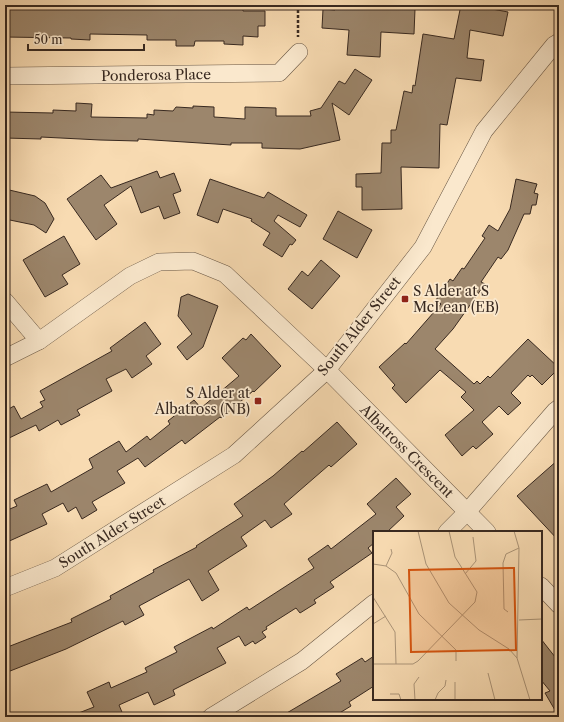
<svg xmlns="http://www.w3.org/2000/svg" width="564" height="722" font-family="'Libre Caslon Text',serif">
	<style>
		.building { fill: #9c866c; stroke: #382920 }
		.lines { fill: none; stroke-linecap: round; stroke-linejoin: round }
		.minor-casing { stroke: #685644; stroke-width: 18 }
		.path { stroke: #382920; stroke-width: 2.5; stroke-dasharray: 3 2; stroke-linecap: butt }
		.minor { stroke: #fae8cd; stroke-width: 17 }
		.poi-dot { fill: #8f2418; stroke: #fae8cd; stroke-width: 1.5 }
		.labels { text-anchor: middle; stroke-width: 3.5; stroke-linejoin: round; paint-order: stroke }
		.street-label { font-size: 14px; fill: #382920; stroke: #fae8cd }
		.poi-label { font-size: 14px; fill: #382920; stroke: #fae8cd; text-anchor: start }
		.inset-road { fill: none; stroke: #ab9478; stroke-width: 1 }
		.view { fill: #d6540e; fill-opacity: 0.15; stroke: #d6540e; stroke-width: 2 }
		.inset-edge { fill: none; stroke: #382920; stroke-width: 2 }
	</style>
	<rect width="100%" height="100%" fill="#f8dbb2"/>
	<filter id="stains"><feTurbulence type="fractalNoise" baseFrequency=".005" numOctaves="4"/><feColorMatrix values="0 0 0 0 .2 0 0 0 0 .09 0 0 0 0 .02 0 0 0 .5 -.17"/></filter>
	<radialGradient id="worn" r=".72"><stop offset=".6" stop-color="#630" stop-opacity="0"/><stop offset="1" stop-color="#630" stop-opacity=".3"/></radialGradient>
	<g class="building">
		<polygon points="5,5 139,6 139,5 169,5 169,6 225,7 225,5 243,5 243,11 265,11 265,26 258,26 258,37 243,36 243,45 224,44 224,41 195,41 194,46 176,46 176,40 147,40 147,35 90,34 90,40 71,39 71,38 5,37"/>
		<polygon points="335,5 415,9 414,34 381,32 380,57 347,55 349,30 322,28 323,9 335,10"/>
		<polygon points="461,5 471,5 508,12 503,36 470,30 467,58 484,60 481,81 456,78 447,125 440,124 439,168 401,167 402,209 362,210 362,187 356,187 356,174 381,173 382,143 391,143 391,130 396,130 404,91 412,93 413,85 415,86 423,34 454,39"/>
		<polygon points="355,69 372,80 349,115 332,103 340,140 300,149 262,148 262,143 231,143 231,145 138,139 138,141 100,140 41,137 41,139 5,138 5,112 53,113 53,110 76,111 76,103 92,104 91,117 147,118 147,114 154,115 154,110 173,111 176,107 193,108 193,106 214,107 214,117 245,119 245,107 276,108 276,116 311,116 310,111 321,108 339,81 345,84"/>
		<polygon points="157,171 160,178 174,173 181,191 173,194 180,213 164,219 159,206 141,213 131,186 104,205 117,224 96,240 67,199 101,175 111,188"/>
		<polygon points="210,179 264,198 268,192 307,215 300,227 278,215 274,221 296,240 292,245 290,244 282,257 263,245 270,233 251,221 252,219 223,209 218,223 197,215"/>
		<polygon points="516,179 537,184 534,193 538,194 536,205 532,205 530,214 524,214 508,250 501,259 498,257 481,282 485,284 453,329 435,349 474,384 477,381 480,384 488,376 490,378 528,339 559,368 542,385 532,375 530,377 528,375 511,393 521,403 508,415 499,406 482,422 493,434 476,449 473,446 462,456 445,435 474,410 461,397 466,392 440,370 406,403 392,388 395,385 379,367 405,343 406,344 441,304 436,300 450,279 453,281 462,268 464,269 485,238 482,236 489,225 498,231 510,209"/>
		<polygon points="5,189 35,196 45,203 54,219 46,233 34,225 5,219"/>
		<polygon points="338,211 372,230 357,258 323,239"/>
		<polygon points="64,236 80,264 62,275 68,284 45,297 23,260"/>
		<polygon points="321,260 340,276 312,309 288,289 302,271 308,276"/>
		<polygon points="188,294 218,306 203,347 187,360 177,347 192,334 178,316 181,297"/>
		<polygon points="145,322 161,344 146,356 152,364 132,378 126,369 106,379 112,391 77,410 80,415 61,425 58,420 39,431 36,425 5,440 5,411 14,406 21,419 43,407 40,402 45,400 40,391 112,351 110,348"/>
		<polygon points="251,334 281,366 254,392 253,391 221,418 220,417 185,444 182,440 145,467 138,458 117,471 125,483 92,502 97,510 82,519 76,507 68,512 63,503 42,514 47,524 5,543 5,511 17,506 14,500 47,484 51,492 93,468 89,459 119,441 126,452 147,436 150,440 170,424 168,421 194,400 201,408 239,376 222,358 243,338 246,340"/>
		<polygon points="337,422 357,444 331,467 329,465 284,504 292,514 271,528 265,520 241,537 247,546 208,571 219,590 202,601 189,579 139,606 144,615 125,625 123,621 66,649 5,673 5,648 72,622 71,619 111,599 110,596 154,572 153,570 197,547 196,546 243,516 234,504 273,476 302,451 303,452"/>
		<polygon points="559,459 559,541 517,496"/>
		<polygon points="396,478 411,494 396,507 404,516 387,532 374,532 374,543 368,548 372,553 330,582 334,587 314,600 316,603 300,613 296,608 266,627 267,629 262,632 266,637 255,644 253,641 245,646 239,636 217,648 226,663 173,690 175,695 154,705 148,692 119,705 124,717 71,717 71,716 94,707 87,692 109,682 111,688 147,672 145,668 177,652 174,647 212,627 213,629 247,607 249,610 314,568 308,559 328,545 331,549 376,514 367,504"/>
		<polygon points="541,639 559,662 559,717 545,693 550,691 541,680"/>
		<polygon points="374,656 374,686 349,702 351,706 333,717 280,717 341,681 336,674 362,658 365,662"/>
	</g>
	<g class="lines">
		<defs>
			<g id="minor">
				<polyline points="5,76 279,73 299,52"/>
				<polyline points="5,301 39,341"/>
				<polyline points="5,358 39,341 130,276 159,262 193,261 225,274 327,370 487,532"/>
				<polyline points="447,532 467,512 555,411 559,408"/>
				<polyline points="541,586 559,605"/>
				<polyline points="5,588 55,568 234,455 327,370 423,247 484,131 554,45 559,42"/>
				<polyline points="211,717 302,661 374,603"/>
			</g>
		</defs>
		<use href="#minor" class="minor-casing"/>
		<polyline class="path" points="298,5 298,37"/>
		<use href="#minor" class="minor"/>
	</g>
	<g class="poi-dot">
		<rect x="401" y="295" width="8" height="8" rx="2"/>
		<rect x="254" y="397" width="8" height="8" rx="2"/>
	</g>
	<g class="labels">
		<g class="street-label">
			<text transform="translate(156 75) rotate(-1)" y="5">Ponderosa Place</text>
			<text transform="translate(359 326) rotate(-51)" y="5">South Alder Street</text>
			<text transform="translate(407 451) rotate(45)" y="5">Albatross Crescent</text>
			<text transform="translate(112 532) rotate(-32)" y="5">South Alder Street</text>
		</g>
		<g class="poi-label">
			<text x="413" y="296">S Alder at S<tspan x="413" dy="16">McLean (EB)</tspan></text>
			<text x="250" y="398" text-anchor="end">S Alder at<tspan x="250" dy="16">Albatross (NB)</tspan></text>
		</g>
	</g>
	<g transform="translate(373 531)">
		<rect width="169" height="169" fill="#f8dbb2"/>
		<path class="inset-road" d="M45,0L53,33L76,72L106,99L136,118L144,127L157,169M141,0L146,17L144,127M0,33L13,35L23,42L46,83L83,119V130M13,35L19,22L18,18M92,43L103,30L100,6M0,66L22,101L23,133M135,81L131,78L130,32L133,23L146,17M146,89L169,88M0,93L13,85M0,133H40L45,130L102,71L104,61L82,26L76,0M115,142L122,169M82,151V169M17,163H26L28,169M42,169L41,153L46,146M62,169L65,162L72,155L73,149"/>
		<path class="view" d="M141,37L143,119L38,121L36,39Z"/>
		<rect width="169" height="169" class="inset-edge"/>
	</g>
	<rect width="564" height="722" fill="none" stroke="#f8dbb2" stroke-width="20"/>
	<rect x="6" y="6" width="552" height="710" fill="none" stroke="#382920" stroke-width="2"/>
	<rect x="10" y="10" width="544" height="702" fill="none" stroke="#382920"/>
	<path d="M28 44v6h116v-6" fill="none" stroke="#382920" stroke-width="2"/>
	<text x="34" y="44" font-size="12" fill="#382920" stroke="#fae8cd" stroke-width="3" paint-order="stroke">50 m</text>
	<rect width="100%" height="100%" filter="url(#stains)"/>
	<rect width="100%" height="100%" fill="url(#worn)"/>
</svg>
